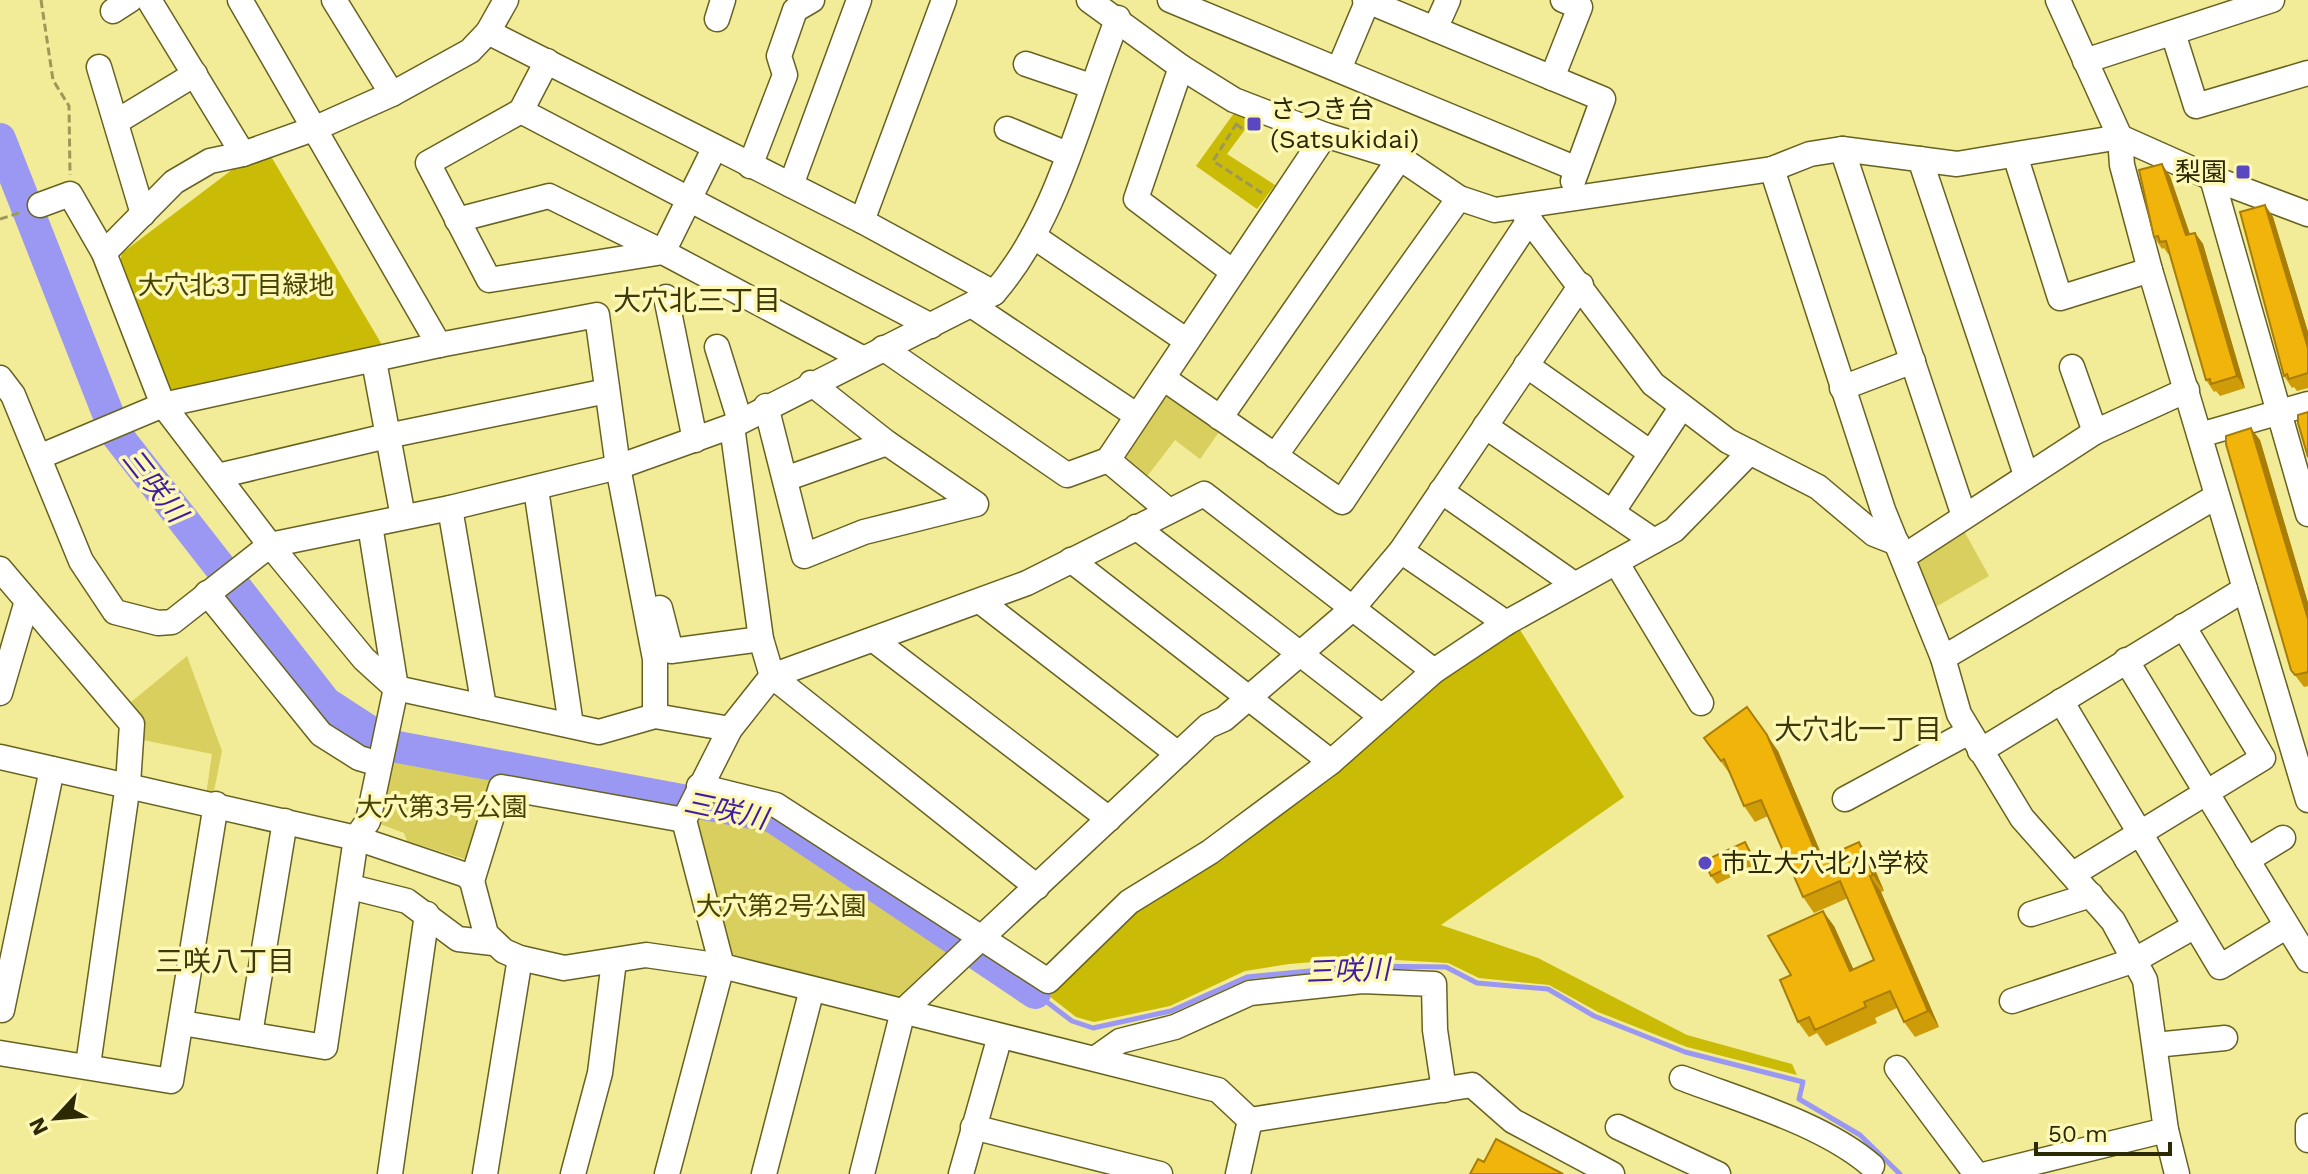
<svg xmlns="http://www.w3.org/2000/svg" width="2308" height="1174" font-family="'Work Sans','Noto Sans JP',sans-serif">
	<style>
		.green { fill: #d9cf5e }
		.forest { fill: #c9bb06 }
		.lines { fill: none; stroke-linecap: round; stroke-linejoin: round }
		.stream { stroke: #9b98f3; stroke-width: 5 }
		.river { stroke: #9b98f3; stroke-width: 32 }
		.minor-casing { stroke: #676222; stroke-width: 27 }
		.path { stroke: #9d9858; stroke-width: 3; stroke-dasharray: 8 4; stroke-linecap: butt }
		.minor { stroke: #fff; stroke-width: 24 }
		.wall { fill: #ce9b09 }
		.shaded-wall { fill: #a87e08 }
		.building { fill: #f0b40b; stroke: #a87e08; stroke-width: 2 }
		.poi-dot { fill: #5948c0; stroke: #fdf8b6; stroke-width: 3 }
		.labels { text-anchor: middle; stroke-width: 7; stroke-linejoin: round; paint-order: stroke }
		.poi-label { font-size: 26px; fill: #2c2905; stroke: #fdf8b6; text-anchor: start }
		.park-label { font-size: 26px; fill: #484303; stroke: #fdf8b6 }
		.neighbourhood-label { font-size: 28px; fill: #3d390b; stroke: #fdf8b6 }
		.water-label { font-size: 28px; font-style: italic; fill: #3f1ca1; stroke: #fdf8b6 }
	</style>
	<rect width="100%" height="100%" fill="#f2eb97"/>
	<g class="green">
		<polygon points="1170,395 1219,432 1200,459 1175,440 1145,479 1122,465 1122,455 1161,398"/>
		<polygon points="1964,531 1989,576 1934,608 1916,567 1919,560"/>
		<polygon points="187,656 222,751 213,796 206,795 212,754 138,739 125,707"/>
		<polygon points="389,750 496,774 471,861 407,841 404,833 375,822"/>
		<polygon points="701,810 771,822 959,946 895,1003 729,958 693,820"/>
	</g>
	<g class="forest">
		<polygon points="1242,102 1258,112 1227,154 1275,185 1257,209 1196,166"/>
		<polygon points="269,153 385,350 175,394 166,387 119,265 122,253 241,163"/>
		<polygon points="1517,625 1624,797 1441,925 1538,958 1687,1035 1792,1064 1797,1075 1687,1047 1598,1012 1549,985 1479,978 1448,963 1362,958 1289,964 1245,971 1170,1006 1094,1022 1076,1017 1044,992 1130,910 1438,675"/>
	</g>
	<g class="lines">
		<polyline class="stream" points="1035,993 1072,1021 1093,1028 1171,1011 1247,977 1362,966 1446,967 1477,983 1548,989 1594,1016 1685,1052 1803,1082 1799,1099 1860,1135 1900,1174"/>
		<polyline class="river" points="0,139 116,434 326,703 392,746 773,817 1035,993"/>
		<defs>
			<g id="minor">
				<polyline points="149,0 243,154"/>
				<polyline points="240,0 439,345"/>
				<polyline points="334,0 392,94"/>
				<polyline points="1089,0 1181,67 1234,100 1325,135 1400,158 1459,198 1495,210 1772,169 1810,154 1842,149 1957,164 2120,137 2212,178 2308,214"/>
				<polyline points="1170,0 1577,169"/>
				<polyline points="1365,0 1603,99 1573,181"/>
				<polyline points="2058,0 2120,137 2122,165 2150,270 2308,800"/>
				<polyline points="113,11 130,0"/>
				<polyline points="717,19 723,0"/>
				<polyline points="1435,29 1448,0"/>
				<polyline points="488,32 862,221 994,293"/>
				<polyline points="2173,33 2196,106 2308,73"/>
				<polyline points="547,61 521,111 428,163 489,280 663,252 715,147"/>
				<polyline points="2085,61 2272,0"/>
				<polyline points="1026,64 1091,86"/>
				<polyline points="99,67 143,214"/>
				<polyline points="1181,67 1136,199 1233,272"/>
				<polyline points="1339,69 1368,0"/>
				<polyline points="1552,78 1580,7 1563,0"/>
				<polyline points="521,111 931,326"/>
				<polyline points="116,122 195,74"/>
				<polyline points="1007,129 1067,154"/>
				<polyline points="1842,149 1964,516"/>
				<polyline points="2015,155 2060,298 2150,270"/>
				<polyline points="1920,159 2026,475"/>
				<polyline points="750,166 785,75 779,56 795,10 812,0"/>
				<polyline points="1772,169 1883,510 1943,658 1959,714 2022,818 2113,921 2145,980 2166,1130 2177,1174"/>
				<polyline points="2212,178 2308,514"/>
				<polyline points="791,185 859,0"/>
				<polyline points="40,205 70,194 104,253 163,405 270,545 364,659 396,688 599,732 655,716 730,729"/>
				<polyline points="1521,209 1653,384 1728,441 1818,487 1874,534 1897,543"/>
				<polyline points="457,220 549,196 663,252 862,358"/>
				<polyline points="862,221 944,0"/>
				<polyline points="1033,236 1187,341"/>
				<polyline points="104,253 174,182 210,161 243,154 316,128 392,94 470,51 488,32 506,0"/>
				<polyline points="666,297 695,440"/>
				<polyline points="973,306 1136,415"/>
				<polyline points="717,347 740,421"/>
				<polyline points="883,348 1067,475 1108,460"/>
				<polyline points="374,361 403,517"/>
				<polyline points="1526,365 1651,453"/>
				<polyline points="2072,367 2095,432"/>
				<path d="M0,378L13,395L81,561L115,612L158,623L172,622L270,545L450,508L618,467L732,426L994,293C1059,218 1081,110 1118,18"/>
				<polyline points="1163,378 1342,502 1530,219"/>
				<polyline points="1842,388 1913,361"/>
				<polyline points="766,406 804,556 864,532 976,504 887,443 811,383"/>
				<polyline points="1220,418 1400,158"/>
				<polyline points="732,426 761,639 772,676 1037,887"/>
				<polyline points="1485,426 1654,541"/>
				<polyline points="2200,435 2308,404"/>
				<polyline points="1275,456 1459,198"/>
				<polyline points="39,457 163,405 439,345 597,315 618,467 655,659 655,716"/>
				<polyline points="218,476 387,436 607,391"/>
				<polyline points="785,479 887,443"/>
				<polyline points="536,489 571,725"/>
				<polyline points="1441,491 1574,584"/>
				<polyline points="450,508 484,707"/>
				<polyline points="1169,511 1108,460 1325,135"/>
				<polyline points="1613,511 1681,408"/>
				<polyline points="1136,527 1382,717"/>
				<polyline points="1401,551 1506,623"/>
				<polyline points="1903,557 2095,432 2187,390"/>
				<polyline points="1071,560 1331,762"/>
				<polyline points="1616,562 1701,703"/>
				<polyline points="0,569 132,724 128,784 88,1065"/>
				<polyline points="207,593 321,734 359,758 379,764"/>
				<polyline points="980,601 1178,754"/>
				<polyline points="660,608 671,651 761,639"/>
				<polyline points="874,640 1109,819"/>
				<polyline points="1943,658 2217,496"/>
				<polyline points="2126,660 2308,960"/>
				<polyline points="0,693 27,601"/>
				<polyline points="2061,701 2220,967 2287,926"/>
				<polyline points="1980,751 2245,589"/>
				<polyline points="0,757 356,838 466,875 472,881 486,934 504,951 520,958 564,968 646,955 722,966 1218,1090 1250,1120 1238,1174"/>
				<polyline points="699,786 776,805 1048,981 1129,902 1210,852 1331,762 1434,671 1506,623 1674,530 1750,452"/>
				<polyline points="1845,799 1969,732"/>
				<polyline points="2247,860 2283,838"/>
				<polyline points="2073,874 2263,758 2183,626"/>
				<polyline points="472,881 501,787 684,820"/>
				<polyline points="351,887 407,901 458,939 493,943"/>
				<polyline points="2031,914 2091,895"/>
				<polyline points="2012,1001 2135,960 2195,926"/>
				<polyline points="2,1010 52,769"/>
				<polyline points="182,1023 325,1047 356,838 368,821 396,688 370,525"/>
				<polyline points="250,1034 285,821"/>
				<polyline points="2155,1045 2225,1038"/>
				<polyline points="0,1053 171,1081 216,804"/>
				<polyline points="1096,1058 1120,1041 1175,1027 1250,993 1362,981 1434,984 1435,1030 1444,1090"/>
				<polyline points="1897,1068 1976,1174"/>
				<path d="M1682,1078C1742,1101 1824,1124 1872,1166"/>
				<polyline points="1250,1120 1472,1085 1513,1121 1612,1174"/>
				<polyline points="2308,1126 2308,1140"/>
				<polyline points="973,1127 1160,1174"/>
				<polyline points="1618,1127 1718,1174"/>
				<polyline points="390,1174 427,914"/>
				<polyline points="485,1174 520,958"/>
				<polyline points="573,1174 600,1073 614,961"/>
				<polyline points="667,1174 722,966 684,820 730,729 772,676 1027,583 1204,494 1434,671"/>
				<polyline points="764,1174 812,989"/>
				<polyline points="862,1174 903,1011 1208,726 1224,719 1352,609 1401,551 1581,285"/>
				<polyline points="961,1174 1000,1036"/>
				<polyline points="1987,1174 2166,1130"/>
			</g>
		</defs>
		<use href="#minor" class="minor-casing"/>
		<g class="path">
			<polyline points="41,0 53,80 69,106 70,175"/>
			<polyline points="1237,123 1213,161 1262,193"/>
			<polyline points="1236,124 1244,130"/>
			<polyline points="0,219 22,212"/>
		</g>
		<use href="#minor" class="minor"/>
	</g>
	<g class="wall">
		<polygon points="2170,176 2190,234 2195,233 2203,244 2245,388 2220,396 2216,391 2214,392 2206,380 2169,254 2168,254 2164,248 2162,249 2154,237"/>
		<polygon points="2265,205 2273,217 2308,332 2308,388 2297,391 2294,387 2292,388 2284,376"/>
		<polygon points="2260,440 2308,603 2308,686 2304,687 2291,670"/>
		<polygon points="1704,738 1778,751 1823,858 1859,842 1870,858 1884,891 1881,892 1939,1027 1915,1037 1904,1022 1897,1008 1875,1018 1877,1023 1826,1046 1817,1033 1809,1037 1798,1022 1791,975 1834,926 1853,969 1874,960 1848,898 1814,913 1803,897 1768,816 1755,822 1744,806 1732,777"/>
		<polygon points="1750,850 1757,864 1717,884 1711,876"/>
	</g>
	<g class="shaded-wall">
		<polygon points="2162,164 2170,176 2194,247 2186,235"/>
		<polygon points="2265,205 2273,217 2308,332 2308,348"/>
		<polygon points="2195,233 2203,244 2245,388 2237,376"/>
		<polygon points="2251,428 2260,440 2308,603 2308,619"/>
		<polygon points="1767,735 1778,751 1830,875 1819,860"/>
		<polygon points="1859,842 1870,858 1884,891 1873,875"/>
		<polygon points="1870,876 1881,892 1939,1027 1928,1011"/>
		<polygon points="1823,911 1834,926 1861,986 1850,971"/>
	</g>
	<g class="building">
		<polygon points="2162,164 2186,235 2195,233 2237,376 2211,384 2210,379 2206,380 2166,241 2160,242 2158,236 2154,237 2139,170"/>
		<polygon points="2265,205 2308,348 2308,373 2289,379 2287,374 2284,376 2240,212"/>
		<polygon points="2308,412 2308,457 2298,423 2298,415"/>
		<polygon points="2251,428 2308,619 2308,672 2295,675 2291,670 2226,444 2226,436"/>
		<polygon points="1747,707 1767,735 1819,860 1859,842 1873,875 1870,876 1928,1011 1904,1022 1890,991 1864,1002 1866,1007 1815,1030 1809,1017 1798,1022 1780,980 1791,975 1768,936 1823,911 1850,971 1874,960 1840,881 1803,897 1761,800 1744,806 1724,759 1721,761 1704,738"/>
		<polygon points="1745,842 1752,856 1711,876 1704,861"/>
		<polygon points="1496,1139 1563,1174 1470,1174 1478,1159 1484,1162"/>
	</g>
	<g class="poi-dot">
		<rect x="1246" y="116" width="16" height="16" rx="4"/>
		<rect x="2235" y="164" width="16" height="16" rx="4"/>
		<circle cx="1705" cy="863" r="8"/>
	</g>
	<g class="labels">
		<g class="poi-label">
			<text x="1270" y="118">さつき台<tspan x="1270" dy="30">(Satsukidai)</tspan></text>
			<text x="2227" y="181" text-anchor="end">梨園</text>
			<text x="1721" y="872">市立大穴北小学校</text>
		</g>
		<g class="park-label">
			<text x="236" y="294">大穴北3丁目緑地</text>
			<text x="442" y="816">大穴第3号公園</text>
			<text x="781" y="915">大穴第2号公園</text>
		</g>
		<g class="neighbourhood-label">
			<text x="697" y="310">大穴北三丁目</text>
			<text x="1858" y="739">大穴北一丁目</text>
			<text x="225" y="971">三咲八丁目</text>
		</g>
		<g class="water-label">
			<text transform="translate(155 485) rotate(52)" y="10">三咲川</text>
			<text transform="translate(726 810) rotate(12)" y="10">三咲川</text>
			<text transform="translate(1348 970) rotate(-2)" y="10">三咲川</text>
		</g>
	</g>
	<g transform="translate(56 1118) rotate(244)" stroke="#fdf8b6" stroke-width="6" paint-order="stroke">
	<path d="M0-6L14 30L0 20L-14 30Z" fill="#2c2905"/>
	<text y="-12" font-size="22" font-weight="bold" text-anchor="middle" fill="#2c2905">N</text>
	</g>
	<path d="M2036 1142v12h134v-12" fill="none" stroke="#2c2905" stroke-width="4"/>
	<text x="2048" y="1142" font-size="24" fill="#2c2905" stroke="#fdf8b6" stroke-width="6" paint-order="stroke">50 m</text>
</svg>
